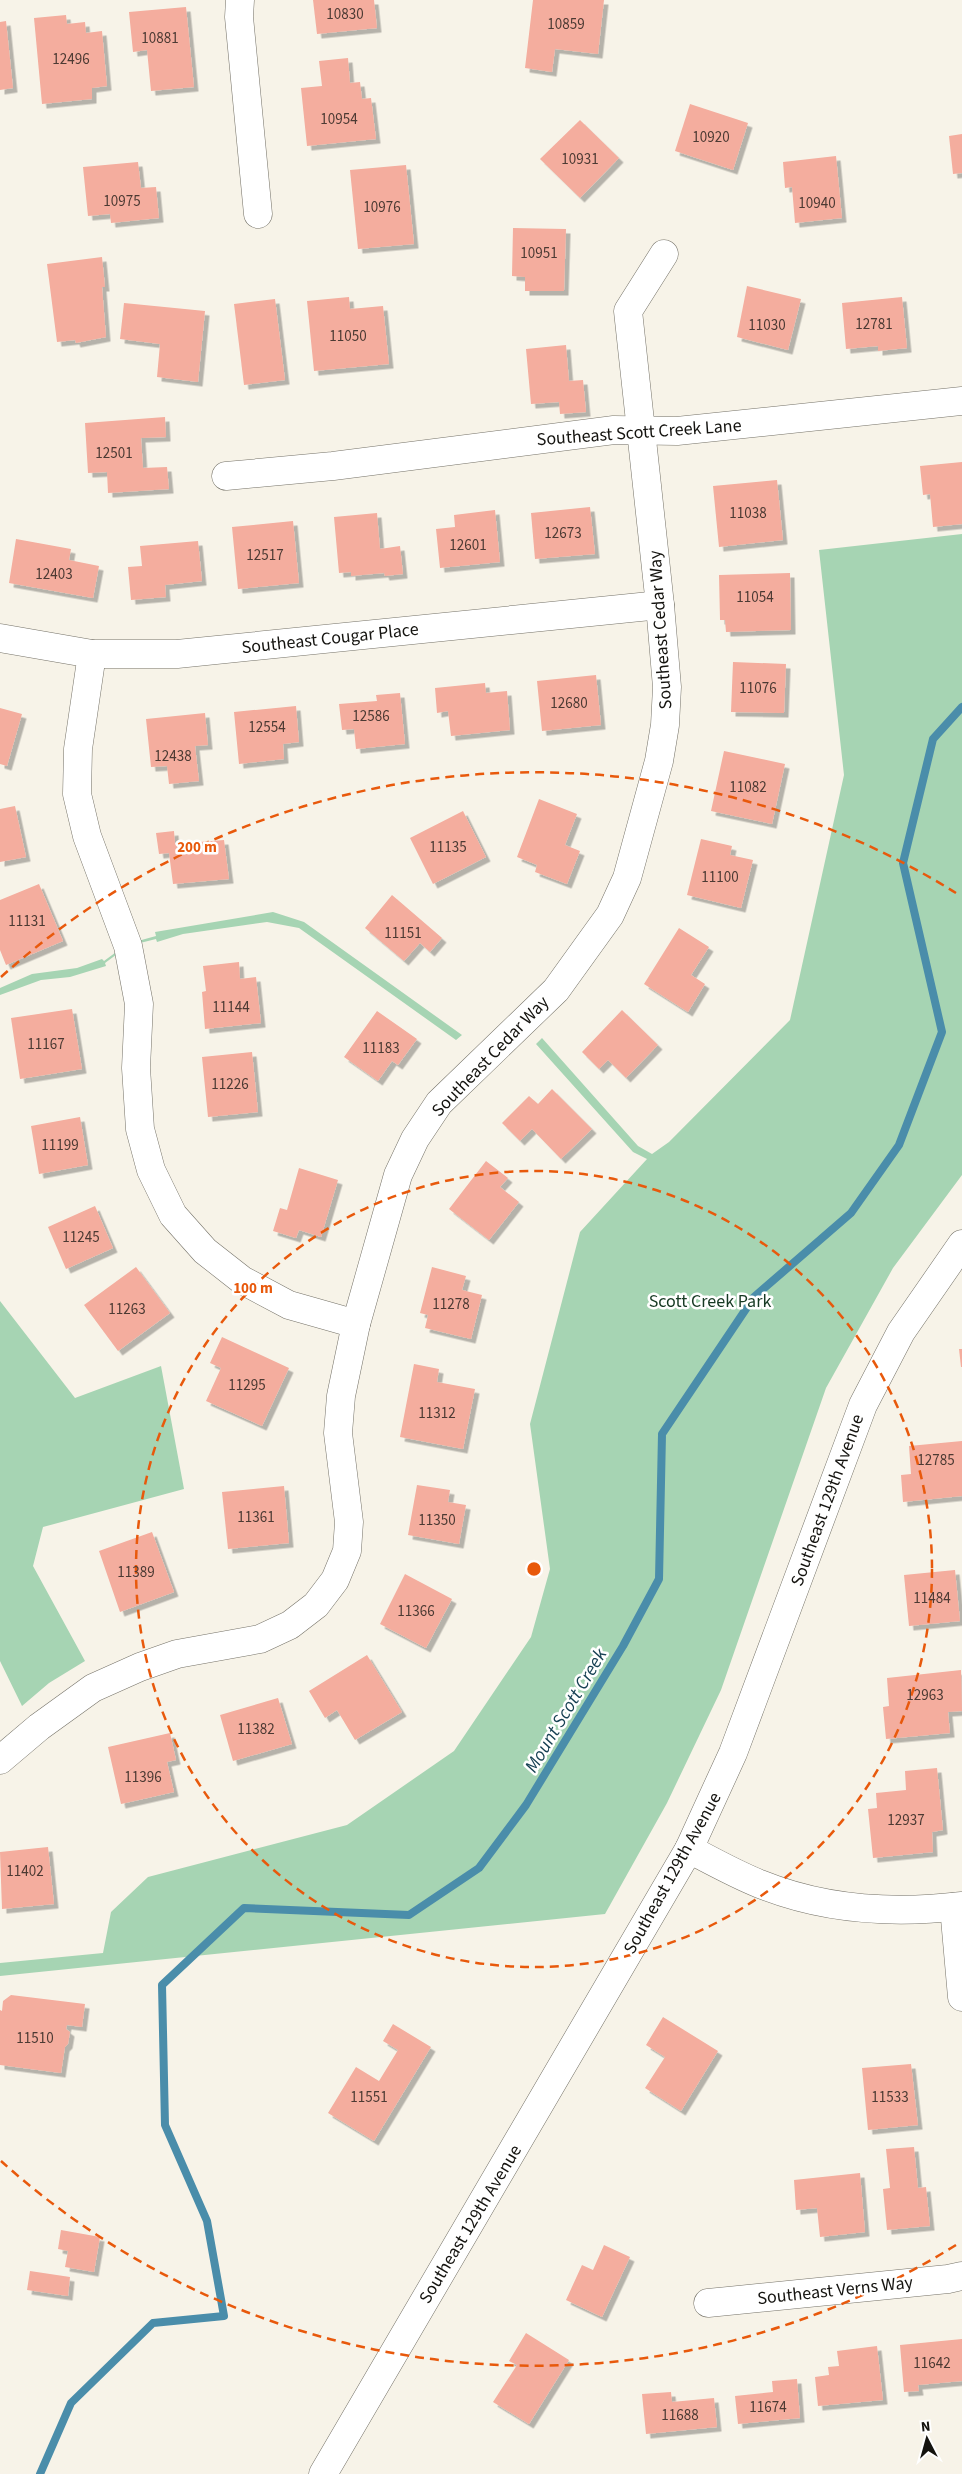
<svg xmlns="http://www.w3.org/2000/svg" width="962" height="2474" font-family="'Source Sans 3',sans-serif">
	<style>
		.green { fill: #a6d4b3 }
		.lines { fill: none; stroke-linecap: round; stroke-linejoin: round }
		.stream { stroke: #4a8daa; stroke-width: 8 }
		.building { fill: #f4ad9e; filter: url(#shadow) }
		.street-casing { stroke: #757268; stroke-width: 29 }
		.secondary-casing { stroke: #757268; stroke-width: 29 }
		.street { stroke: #fff; stroke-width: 28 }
		.secondary { stroke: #fff; stroke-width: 28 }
		.ring { fill: none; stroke: #e8590c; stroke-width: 2.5; stroke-dasharray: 9 6 }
		.labels { text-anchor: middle; stroke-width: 5; stroke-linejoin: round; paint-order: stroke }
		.number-label { font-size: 15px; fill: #4c3a33 }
		.street-label { font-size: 18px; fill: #14130f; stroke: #fff }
		.park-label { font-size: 18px; fill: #163923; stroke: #fff }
		.water-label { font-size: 19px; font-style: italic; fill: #174153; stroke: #fff }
		.centre { fill: #e8590c; stroke: #fff; stroke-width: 2.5 }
		.ring-label { font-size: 15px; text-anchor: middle; font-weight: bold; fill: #e8590c; stroke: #fff; stroke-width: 5; stroke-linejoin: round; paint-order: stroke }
	</style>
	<defs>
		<filter id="shadow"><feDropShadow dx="4.5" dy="4.5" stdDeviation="0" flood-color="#0004"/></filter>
	</defs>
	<rect width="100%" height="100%" fill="#f7f3e8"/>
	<g class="green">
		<polygon points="962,534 962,1175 893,1268 826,1388 721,1690 667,1803 605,1914 0,1976 0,1963 103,1953 111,1912 148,1877 347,1825 454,1751 531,1637 550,1569 530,1424 580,1232 647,1159 633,1152 536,1044 542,1038 638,1146 652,1154 669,1142 790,1020 844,775 819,550"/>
		<polygon points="273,912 304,922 462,1035 456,1040 299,928 267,922 183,934 157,942 156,939 128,946 105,963 106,966 70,977 41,980 0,995 0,988 32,974 77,968 102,959 104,961 127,944 156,936 155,932"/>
		<polygon points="0,1301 75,1398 161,1366 184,1489 43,1527 33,1566 85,1661 49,1683 22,1706 0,1661"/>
	</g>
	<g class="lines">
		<polyline class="stream" points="40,2474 71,2403 153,2323 224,2316 207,2221 165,2125 162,1985 244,1908 409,1915 479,1868 526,1805 623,1646 659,1579 662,1434 754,1297 851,1213 899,1145 942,1032 903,863 933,739 962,707"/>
	</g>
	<g class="building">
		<polygon points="313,0 374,0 377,28 317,34"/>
		<polygon points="533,0 604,0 598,54 555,49 552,72 525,68"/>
		<polygon points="186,7 194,87 151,91 147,50 133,52 129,12"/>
		<polygon points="66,15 67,24 85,22 86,33 102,31 107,86 92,88 92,99 42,104 34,18"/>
		<polygon points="6,21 13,88 0,90 0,22"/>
		<polygon points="348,58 350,83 360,82 362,99 371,98 376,139 307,146 301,88 322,86 319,61"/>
		<polygon points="690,104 748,123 733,170 675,151"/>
		<polygon points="580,120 619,158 580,198 540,159"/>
		<polygon points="962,134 962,173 953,174 949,136"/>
		<polygon points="836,156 842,218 795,223 792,187 785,188 783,162"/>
		<polygon points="138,162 141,188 156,187 159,218 111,223 110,214 88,216 83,167"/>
		<polygon points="406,165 414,244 358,249 350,170"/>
		<polygon points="513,228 566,229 564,291 525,291 525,277 512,276"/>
		<polygon points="102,257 105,287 102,287 106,337 76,343 75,340 57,342 47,264"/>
		<polygon points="747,286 801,299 788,350 737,337"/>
		<polygon points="349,297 350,309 383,306 389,364 314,371 307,301"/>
		<polygon points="902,297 907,348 878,351 878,346 846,349 842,303"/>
		<polygon points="275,299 285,380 244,385 234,304"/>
		<polygon points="124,303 205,311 198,382 157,377 160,344 120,339"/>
		<polygon points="566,345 569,381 583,380 586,412 560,414 559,402 531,404 526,349"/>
		<polygon points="165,417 166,437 141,438 143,468 167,467 169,489 108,493 107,472 88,473 85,423"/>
		<polygon points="962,462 962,524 933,527 930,494 923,495 920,466"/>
		<polygon points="777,480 783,540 719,547 713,486"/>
		<polygon points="590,507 595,554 535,559 531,513"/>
		<polygon points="495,510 500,562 440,568 436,529 455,527 454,515"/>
		<polygon points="377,513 380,549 400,546 403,574 385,576 384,573 351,576 351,572 339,573 334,517"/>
		<polygon points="293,521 299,583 238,589 232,527"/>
		<polygon points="16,539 71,549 69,560 99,566 93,598 9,583"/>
		<polygon points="198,541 202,581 165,585 166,597 131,600 128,567 142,566 140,546"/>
		<polygon points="790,573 791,630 726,632 725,620 720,620 719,575"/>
		<polygon points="733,662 786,664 784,713 731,712"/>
		<polygon points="596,675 601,725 542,731 537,681"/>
		<polygon points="485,683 486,693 507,691 510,730 451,736 448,711 437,713 435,688"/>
		<polygon points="400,693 405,744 356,749 354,729 342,730 339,704 377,701 376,695"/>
		<polygon points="296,706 299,742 283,744 284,759 239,764 234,712"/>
		<polygon points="0,708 22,714 7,766 0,764"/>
		<polygon points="205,713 208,745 195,746 199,781 169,784 167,766 151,767 146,719"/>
		<polygon points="724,751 785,764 772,824 711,811"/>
		<polygon points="539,799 577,814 565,845 580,851 567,884 535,872 537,865 517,857"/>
		<polygon points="15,806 26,857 0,862 0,809"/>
		<polygon points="463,811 486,857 433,884 410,838"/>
		<polygon points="174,831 175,844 224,840 229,879 173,884 169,853 159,854 156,833"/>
		<polygon points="701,839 732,846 730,855 753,860 741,908 687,895"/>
		<polygon points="39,884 63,941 6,965 0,950 0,900"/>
		<polygon points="392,895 442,938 430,952 420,943 404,961 365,928"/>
		<polygon points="679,928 709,947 691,975 705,984 688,1012 644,984"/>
		<polygon points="239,962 240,979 256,977 261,1023 205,1029 202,992 206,991 203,966"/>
		<polygon points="72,1009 82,1069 20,1079 11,1018"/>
		<polygon points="622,1010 658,1045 626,1078 608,1060 599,1069 582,1052"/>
		<polygon points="377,1011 417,1039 398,1065 392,1061 378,1081 344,1057"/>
		<polygon points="252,1052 258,1112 208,1117 202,1057"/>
		<polygon points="552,1089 592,1129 561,1159 532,1129 520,1141 502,1123 529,1096 538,1104"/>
		<polygon points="80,1117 88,1165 39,1174 31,1126"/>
		<polygon points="486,1161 508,1178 500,1187 519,1202 489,1240 449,1209"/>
		<polygon points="299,1168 338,1180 321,1237 299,1230 296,1238 273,1231 280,1208 287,1210"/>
		<polygon points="95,1206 113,1248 66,1269 48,1227"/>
		<polygon points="136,1267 170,1313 118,1351 84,1305"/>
		<polygon points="432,1267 466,1276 462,1290 482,1295 471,1339 425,1328 428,1315 420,1313"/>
		<polygon points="222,1337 289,1368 262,1426 206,1401 221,1368 210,1363"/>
		<polygon points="959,1349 962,1349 962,1367 961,1367"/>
		<polygon points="414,1364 439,1369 437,1382 475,1389 463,1449 400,1437"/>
		<polygon points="962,1441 962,1496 903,1502 901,1475 911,1474 909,1446"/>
		<polygon points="417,1485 450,1490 448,1502 466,1505 459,1544 408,1535"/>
		<polygon points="284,1486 289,1543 228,1549 222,1492"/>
		<polygon points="152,1532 174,1592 120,1612 99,1551"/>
		<polygon points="955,1570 960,1621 909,1626 904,1575"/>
		<polygon points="405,1574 452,1599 426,1648 380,1624"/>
		<polygon points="367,1655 402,1712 355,1740 337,1710 325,1718 309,1691"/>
		<polygon points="961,1670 962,1711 948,1712 950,1733 886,1739 883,1707 889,1706 887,1678"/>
		<polygon points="278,1698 292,1744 233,1761 220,1715"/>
		<polygon points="170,1733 176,1760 167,1762 174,1792 121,1804 108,1747"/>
		<polygon points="937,1768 943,1830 932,1832 933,1852 873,1858 868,1809 877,1808 876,1793 906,1790 905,1771"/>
		<polygon points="48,1847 54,1904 2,1909 0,1852"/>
		<polygon points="11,1995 85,2004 82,2027 67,2025 66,2029 70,2032 68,2044 65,2047 61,2073 0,2065 0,2010 2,2011 3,2001"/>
		<polygon points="663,2017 718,2051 681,2111 645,2088 665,2057 646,2045"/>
		<polygon points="393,2024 431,2047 374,2141 328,2113 356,2067 379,2081 398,2050 383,2041"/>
		<polygon points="911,2064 918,2125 868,2130 862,2068"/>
		<polygon points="914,2147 918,2188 926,2187 930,2226 887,2230 883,2189 890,2188 886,2149"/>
		<polygon points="860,2173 865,2232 820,2237 817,2208 796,2210 794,2180"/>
		<polygon points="61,2230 100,2237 94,2272 65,2267 68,2251 58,2249"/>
		<polygon points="604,2245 630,2257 602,2317 566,2300 582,2265 593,2270"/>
		<polygon points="30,2271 70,2277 68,2296 27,2290"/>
		<polygon points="526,2333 569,2360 529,2424 493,2402 517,2365 509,2361"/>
		<polygon points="962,2339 962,2381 918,2385 919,2391 904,2392 900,2345"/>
		<polygon points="877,2346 883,2400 818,2406 815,2377 829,2375 828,2367 839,2366 837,2351"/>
		<polygon points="797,2379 800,2418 738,2424 735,2396 773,2392 772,2381"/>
		<polygon points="671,2392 672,2402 714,2398 717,2427 646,2434 642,2394"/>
	</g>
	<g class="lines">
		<defs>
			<g id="street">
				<polyline points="240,0 239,17 258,214"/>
				<polyline points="226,476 333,466 614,430 677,431 962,401"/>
				<polyline points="0,638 92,654 177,654 660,605"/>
				<polyline points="92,654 78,749 77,794 87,836 128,946 139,1004 136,1068 140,1129 151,1170 173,1215 205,1251 242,1280 289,1305 356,1324"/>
				<polyline points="0,1760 39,1727 93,1688 140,1667 177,1654 260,1639 290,1625 316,1605 335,1580 347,1551 349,1522 338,1433 341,1396 356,1324 398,1175 415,1139 439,1103 556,990 610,915 627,878 659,761 665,725 667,687 660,605 628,311 664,254"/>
				<polyline points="954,1907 962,1997"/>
				<polyline points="708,2303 948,2279 962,2276"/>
			</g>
			<g id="secondary">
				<path d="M689,1849C712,1861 735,1874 760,1884C824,1910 894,1914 962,1906"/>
				<polyline points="323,2474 689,1849 733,1753 863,1405 901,1332 962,1244"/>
			</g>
		</defs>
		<use href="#street" class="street-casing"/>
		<use href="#secondary" class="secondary-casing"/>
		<use href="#street" class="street"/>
		<use href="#secondary" class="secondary"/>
	</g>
	<g class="ring">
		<circle cx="534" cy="1569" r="398"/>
		<path d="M956 2245A797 797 0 0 1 1 2161M1 977A797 797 0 0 1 956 893"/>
	</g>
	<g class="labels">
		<g class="number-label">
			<text x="345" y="19">10830</text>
			<text x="566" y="29">10859</text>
			<text x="160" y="43">10881</text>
			<text x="71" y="64">12496</text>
			<text x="339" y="124">10954</text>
			<text x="711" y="142">10920</text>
			<text x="580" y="164">10931</text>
			<text x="122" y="206">10975</text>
			<text x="817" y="208">10940</text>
			<text x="382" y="212">10976</text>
			<text x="539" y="258">10951</text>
			<text x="874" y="329">12781</text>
			<text x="767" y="330">11030</text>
			<text x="348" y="341">11050</text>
			<text x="114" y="458">12501</text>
			<text x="748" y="518">11038</text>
			<text x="563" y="538">12673</text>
			<text x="468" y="550">12601</text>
			<text x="265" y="560">12517</text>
			<text x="54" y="579">12403</text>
			<text x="755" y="602">11054</text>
			<text x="758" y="693">11076</text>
			<text x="569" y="708">12680</text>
			<text x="371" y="721">12586</text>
			<text x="267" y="732">12554</text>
			<text x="173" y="761">12438</text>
			<text x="748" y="792">11082</text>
			<text x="448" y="852">11135</text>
			<text x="720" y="882">11100</text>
			<text x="27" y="926">11131</text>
			<text x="403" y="938">11151</text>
			<text x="231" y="1012">11144</text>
			<text x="46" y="1049">11167</text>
			<text x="381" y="1053">11183</text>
			<text x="230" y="1089">11226</text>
			<text x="60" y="1150">11199</text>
			<text x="81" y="1242">11245</text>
			<text x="451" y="1309">11278</text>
			<text x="127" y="1314">11263</text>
			<text x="247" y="1390">11295</text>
			<text x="437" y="1418">11312</text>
			<text x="936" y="1465">12785</text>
			<text x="256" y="1522">11361</text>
			<text x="437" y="1525">11350</text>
			<text x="136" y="1577">11389</text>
			<text x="932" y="1603">11484</text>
			<text x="416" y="1616">11366</text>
			<text x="925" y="1700">12963</text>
			<text x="256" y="1734">11382</text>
			<text x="143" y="1782">11396</text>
			<text x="906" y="1825">12937</text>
			<text x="25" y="1876">11402</text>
			<text x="35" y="2043">11510</text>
			<text x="369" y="2102">11551</text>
			<text x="890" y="2102">11533</text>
			<text x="932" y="2368">11642</text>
			<text x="768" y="2412">11674</text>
			<text x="680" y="2420">11688</text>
		</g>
		<g class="street-label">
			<text transform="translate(639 432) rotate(-4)" y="6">Southeast Scott Creek Lane</text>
			<text transform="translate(660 630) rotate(-94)" y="6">Southeast Cedar Way</text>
			<text transform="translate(330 638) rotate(-6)" y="6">Southeast Cougar Place</text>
			<text transform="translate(490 1056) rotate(-46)" y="6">Southeast Cedar Way</text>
			<text transform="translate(827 1500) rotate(-70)" y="6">Southeast 129th Avenue</text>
			<text transform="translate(672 1873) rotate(-61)" y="6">Southeast 129th Avenue</text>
			<text transform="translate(470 2224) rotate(-59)" y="6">Southeast 129th Avenue</text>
			<text transform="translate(835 2290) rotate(-6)" y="6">Southeast Verns Way</text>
		</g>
		<g class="park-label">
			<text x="710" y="1307">Scott Creek Park</text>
		</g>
		<g class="water-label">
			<text transform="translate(565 1710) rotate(-59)" y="7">Mount Scott Creek</text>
		</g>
	</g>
	<circle cx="534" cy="1569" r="8" class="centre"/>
	<g class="ring-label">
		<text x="197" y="852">200 m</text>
		<text x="253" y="1293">100 m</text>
	</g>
	<g transform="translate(927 2439) rotate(354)" stroke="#ffffff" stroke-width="4" paint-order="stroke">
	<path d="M0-4L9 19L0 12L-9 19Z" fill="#14130f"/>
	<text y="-8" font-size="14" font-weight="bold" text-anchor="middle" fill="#14130f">N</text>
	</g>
</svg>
